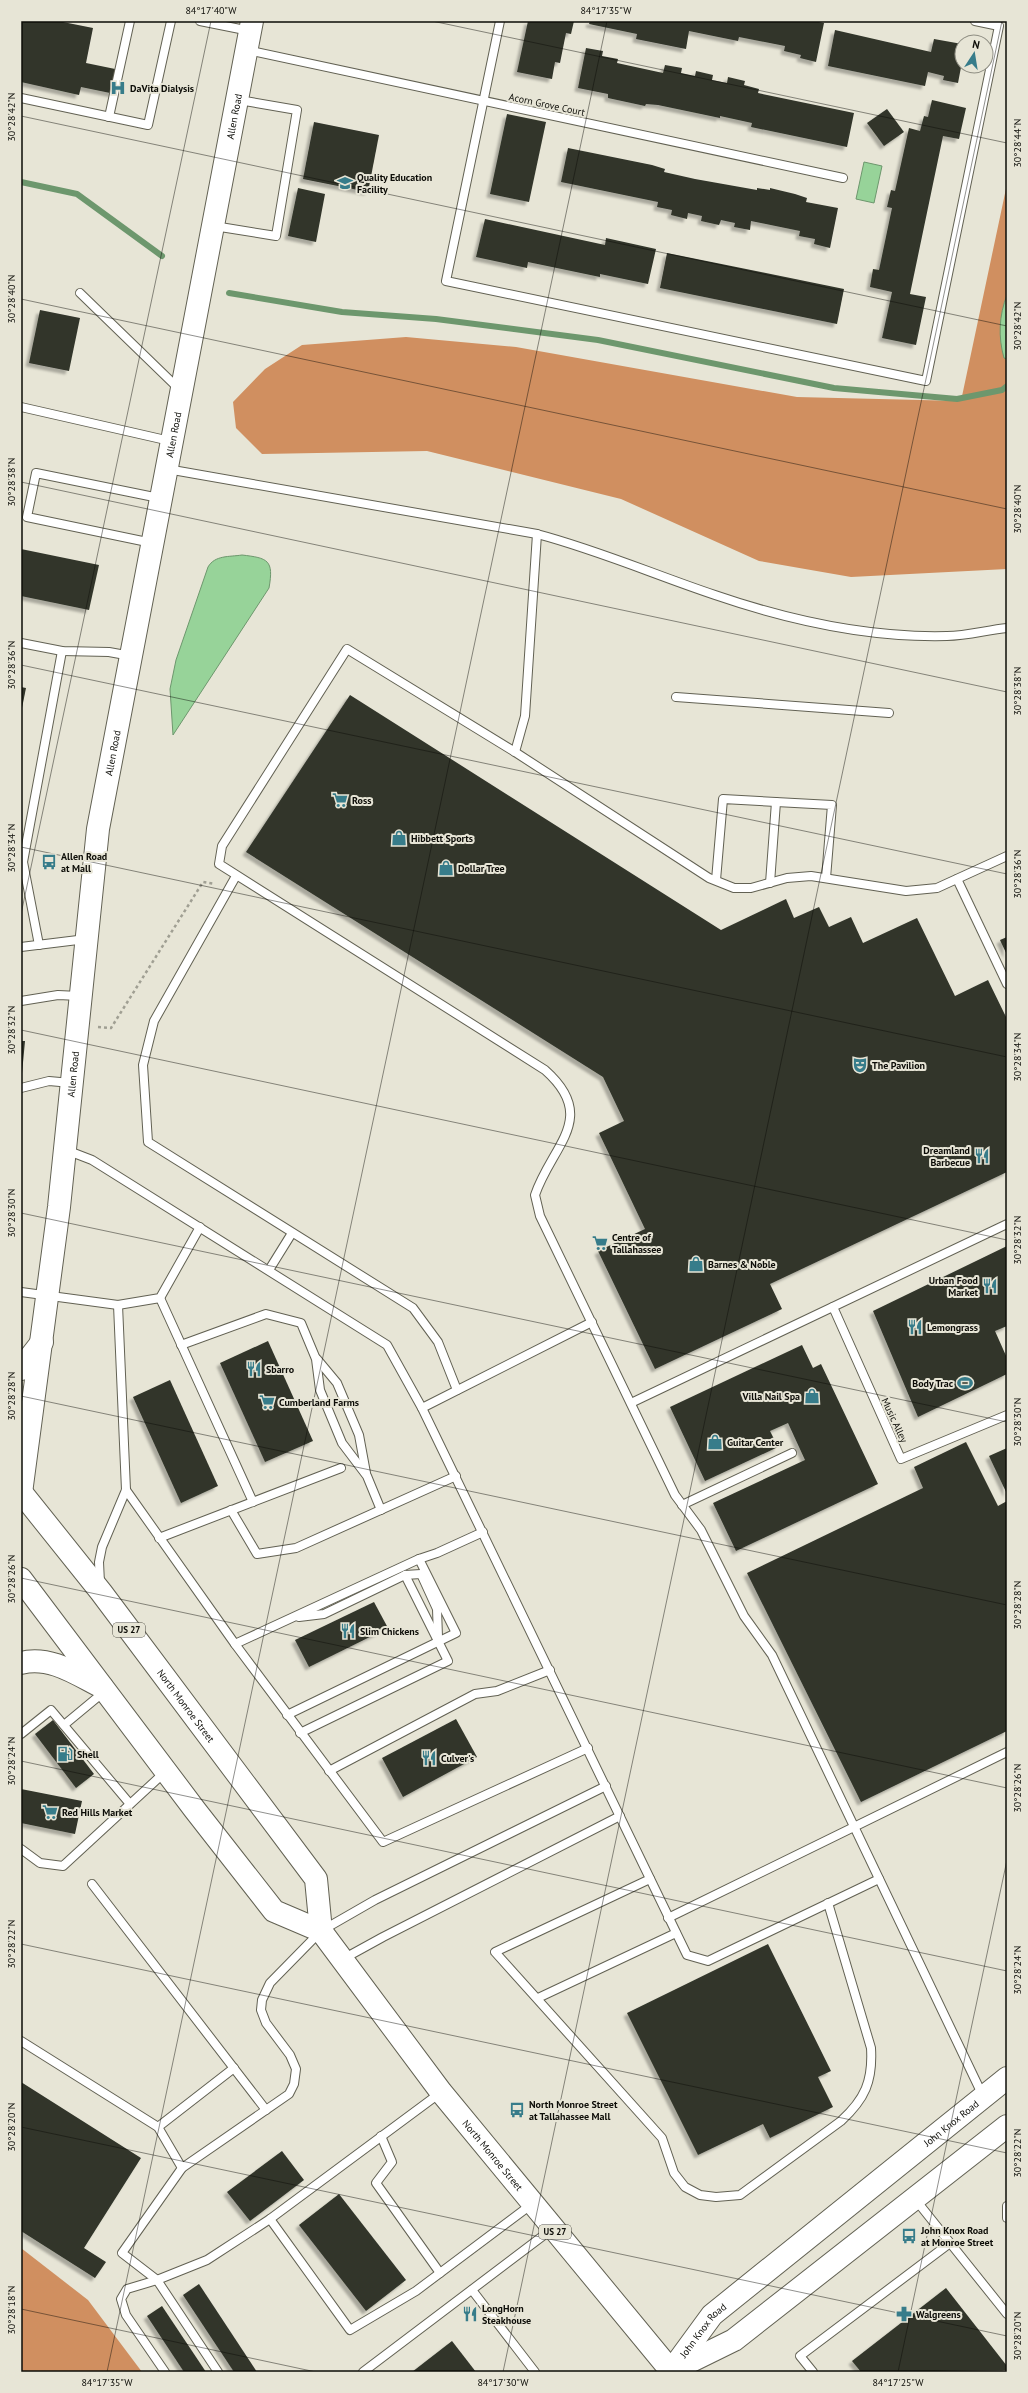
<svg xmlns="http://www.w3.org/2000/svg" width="1028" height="2393" font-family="'PT Sans',sans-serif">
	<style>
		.forest { fill: #d08f60 }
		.water { fill: #97d399; stroke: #6d976d }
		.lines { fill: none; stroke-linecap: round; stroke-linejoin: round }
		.stream { stroke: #6d976d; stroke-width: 6 }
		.building { fill: #31352a; filter: url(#shadow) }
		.lane-casing { stroke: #626153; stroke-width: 10 }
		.secondary-casing { stroke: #626153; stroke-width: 24 }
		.primary-casing { stroke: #626153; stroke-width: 24 }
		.path { stroke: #a09f93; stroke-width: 2.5; stroke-dasharray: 3 3; stroke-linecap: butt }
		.lane { stroke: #fff; stroke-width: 8 }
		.secondary { stroke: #fff; stroke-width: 22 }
		.primary { stroke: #fff; stroke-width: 22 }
		.ticks { fill: none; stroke: #0c0c07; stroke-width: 1; stroke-opacity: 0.45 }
		.labels { text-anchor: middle; stroke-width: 4; stroke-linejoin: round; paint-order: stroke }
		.shield { fill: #e7e5d6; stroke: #4e4d45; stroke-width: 1 }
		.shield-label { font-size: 9px; font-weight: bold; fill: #0c0c07 }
		.poi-label { font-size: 10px; font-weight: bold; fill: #0c0c07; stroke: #e7e5d6; text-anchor: start }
		.street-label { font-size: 10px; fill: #0c0c07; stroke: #e7e5d6 }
		.neatline { fill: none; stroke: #0c0c07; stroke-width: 1.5 }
		.ticks-label { font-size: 10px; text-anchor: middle; fill: #0c0c07 }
	</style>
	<defs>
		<filter id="shadow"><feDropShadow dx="-3.5" dy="3.5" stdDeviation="1" flood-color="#0004"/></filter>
	</defs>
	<rect width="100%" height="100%" fill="#e7e5d6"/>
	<g class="forest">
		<polygon points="1007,184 1007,569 851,577 759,561 621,499 427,451 262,454 236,428 233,402 265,369 302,345 406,337 516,347 797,397 961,401"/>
		<polygon points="21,2248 88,2300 142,2372 21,2372"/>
	</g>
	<g class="water">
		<polygon points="864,162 882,166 874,203 856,199"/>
		<path d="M1007,295V359L1004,358C998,337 999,315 1007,295Z"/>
		<path d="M242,555C268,558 274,560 269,588L173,735L170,689L176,660L208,567C215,555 229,557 242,555Z"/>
	</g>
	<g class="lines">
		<g class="stream">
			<polyline points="21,182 77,194 162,256"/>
			<polyline points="229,293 342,312 436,319 598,340 834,388 957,399 1002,390 1007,386"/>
		</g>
	</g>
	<g class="building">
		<polygon points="21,21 58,21 93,28 86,63 120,70 115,94 81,87 79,95 21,82"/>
		<polygon points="528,21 574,21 571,34 566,33 560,63 555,62 552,79 517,72"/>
		<polygon points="590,21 814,21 824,23 816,62 800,58 801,55 784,51 785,46 739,37 738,41 689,31 686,49 636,39 637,34 589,24"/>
		<polygon points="835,30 931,52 934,39 962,44 962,62 958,83 943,80 944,76 928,72 925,86 828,66"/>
		<polygon points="586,48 603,51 602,56 618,59 617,63 663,73 665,65 682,68 681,73 695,76 696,71 713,75 712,80 727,83 728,77 745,81 744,85 759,89 758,93 854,113 847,147 751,127 752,123 720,116 720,118 658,105 646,104 645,106 608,98 608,94 578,88"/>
		<polygon points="932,100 966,108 959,139 943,136 910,294 926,297 916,345 882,338 892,292 870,287 873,269 879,270 892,208 887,207 891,190 895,191 909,128 920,131 924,116 928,117"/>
		<polygon points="887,109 904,132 884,146 867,123"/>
		<polygon points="507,114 546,122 529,202 490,194"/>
		<polygon points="314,122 379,135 368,192 303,179"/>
		<polygon points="568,148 652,165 665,169 664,172 695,179 757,190 757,188 770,190 770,188 795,194 807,198 806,202 838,208 830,248 814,244 815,239 799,236 800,231 751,221 750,230 734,227 735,223 721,220 719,225 701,221 702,216 688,213 687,219 671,215 672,210 657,207 658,202 561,182"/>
		<polygon points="298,188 325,194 316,242 288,236"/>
		<polygon points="485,219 605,245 606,238 656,249 648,284 600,274 600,277 528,262 527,268 476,257"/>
		<polygon points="667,253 844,289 837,324 660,288"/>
		<polygon points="40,310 80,318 69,371 29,363"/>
		<polygon points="21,549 99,565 89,610 21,596"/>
		<polygon points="21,687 26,688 22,708 21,708"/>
		<polygon points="350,695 721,930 786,899 794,918 819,907 829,927 851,917 863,943 917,918 955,996 988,980 1007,1019 1007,1172 770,1284 782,1309 655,1369 598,1251 645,1229 599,1133 624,1121 603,1077 246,852"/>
		<polygon points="1007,937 1007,955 1000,940"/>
		<polygon points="21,1041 25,1041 22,1073 21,1073"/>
		<polygon points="1007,1246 1007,1326 995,1331 1007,1358 1007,1374 918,1417 873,1311"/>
		<polygon points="268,1341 313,1441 265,1462 220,1363"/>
		<polygon points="802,1345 813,1368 821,1364 878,1484 736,1551 713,1503 805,1460 788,1423 770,1431 778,1447 705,1481 670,1407"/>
		<polygon points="170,1380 218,1486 181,1503 133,1397"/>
		<polygon points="966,1442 998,1506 1007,1501 1007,1731 861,1802 747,1573 923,1488 914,1467"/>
		<polygon points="1007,1448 1007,1494 989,1456"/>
		<polygon points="374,1602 388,1628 309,1667 295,1640"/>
		<polygon points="456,1719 477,1757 403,1797 382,1758"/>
		<polygon points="53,1720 94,1774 76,1788 35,1734"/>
		<polygon points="21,1789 82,1801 75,1834 21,1823"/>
		<polygon points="768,1944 831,2071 818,2077 833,2107 770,2138 763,2124 698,2155 627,2013"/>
		<polygon points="21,2082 141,2158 84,2248 106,2262 95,2278 21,2231"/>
		<polygon points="282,2151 304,2180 250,2221 227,2192"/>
		<polygon points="339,2194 406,2280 366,2311 299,2225"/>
		<polygon points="199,2284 257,2372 234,2372 183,2295"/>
		<polygon points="946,2288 1007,2366 1007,2370 861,2372 852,2361"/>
		<polygon points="162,2306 206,2372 184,2372 147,2316"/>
		<polygon points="452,2341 476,2372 412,2372"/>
	</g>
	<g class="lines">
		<defs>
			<g id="lane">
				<polyline points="200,21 250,31"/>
				<polyline points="500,21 446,281 926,381 999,26 975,21"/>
				<polyline points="247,50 843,178"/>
				<polyline points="21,98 148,125 171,21"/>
				<polyline points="109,117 130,21"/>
				<polyline points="214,226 276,236 297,110 239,100"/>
				<polyline points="80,293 180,390"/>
				<polyline points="21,407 170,441"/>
				<path d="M167,469L537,534C598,550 655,575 715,595C788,620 869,638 947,636C967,636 987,630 1007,628"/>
				<polyline points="152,543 27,517 36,473 159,498"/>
				<polyline points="21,643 62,651 109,652 131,656"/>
				<polyline points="676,697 889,713"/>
				<polyline points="515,752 525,716 537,534"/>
				<polyline points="236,876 154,1021 143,1065 148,1142 413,1308 438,1342 457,1390"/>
				<polyline points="957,879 1007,984"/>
				<polyline points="716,880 723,799 832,805 826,878"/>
				<polyline points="770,883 776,802"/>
				<polyline points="39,945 23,862 62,651"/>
				<polyline points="21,947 86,939"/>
				<polyline points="21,1001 58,995 79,996"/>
				<polyline points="21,1088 49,1081 71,1083"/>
				<polyline points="66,1150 92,1160 387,1345 422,1408 687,1955 708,1961 879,1879"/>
				<polyline points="269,1270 292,1233"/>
				<polyline points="21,1292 118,1305 160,1298 200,1227"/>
				<polyline points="160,1298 253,1502"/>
				<polyline points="833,1307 901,1459 1007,1415"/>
				<polyline points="181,1345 266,1314 301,1323 316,1359 320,1390 342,1443 367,1476 381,1510"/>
				<polyline points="317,1359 337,1383 359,1435 366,1473"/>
				<polyline points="631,1403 1007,1224"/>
				<polyline points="422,1408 592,1322"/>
				<polyline points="126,1490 235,1644 383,1842 588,1748"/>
				<polyline points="682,1505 792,1453"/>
				<polyline points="231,1510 257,1554 296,1548 456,1476"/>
				<polyline points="159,1538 341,1468"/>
				<polyline points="100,1583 99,1562 102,1547 126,1490 118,1305"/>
				<polyline points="299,1617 324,1614 405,1575 421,1574 437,1609 438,1637"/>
				<polyline points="235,1644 419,1559 437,1553 483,1532"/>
				<polyline points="287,1715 456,1633 419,1559"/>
				<polyline points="64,1725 105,1691"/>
				<polyline points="300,1733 448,1661 405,1575"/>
				<polyline points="21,1734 51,1710 130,1804"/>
				<polyline points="329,1771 475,1694 497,1691 550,1670"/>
				<polyline points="21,1849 40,1863 63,1866 165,1772"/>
				<path d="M650,1879L495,1952L662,2138L674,2173L685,2187L700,2195L716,2197L740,2195L841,2121C865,2099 873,2081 871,2048L828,1903"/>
				<polyline points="92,1884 266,2110"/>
				<polyline points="668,1918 1007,1752"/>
				<polyline points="343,1959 383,1937 620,1816"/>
				<polyline points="538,1998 676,1933"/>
				<polyline points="21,2041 158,2127 182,2168 289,2094 294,2084 296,2069 290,2055 266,2023 261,2010 262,2000 270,1983 321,1931 375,1900 606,1786"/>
				<path d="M983,2096L772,1655L744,1616L701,1530L675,1495L540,1216L535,1195C552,1145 599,1118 545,1070L219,864L222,846L347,649L515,752L709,878L734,888H751L787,878L811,876L906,891L937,888L1007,856"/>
				<polyline points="158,2127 234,2068"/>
				<polyline points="381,2136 392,2162 376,2183 440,2273"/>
				<polyline points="182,2168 122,2253 157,2280 218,2372"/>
				<polyline points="915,2199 1007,2314"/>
				<polyline points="1007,2206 1007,2218"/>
				<polyline points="270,2219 350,2330 416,2291 532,2204"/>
				<polyline points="472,2290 535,2372"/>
				<polyline points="165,2372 126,2315 121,2299 127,2289 157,2280 207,2260 270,2219 440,2093"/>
				<polyline points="363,2372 552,2229"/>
				<polyline points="813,2372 800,2356 950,2243"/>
			</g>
			<g id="secondary">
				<polyline points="21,1369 42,1342"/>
				<path id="s1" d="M21,1493L59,1207L98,829L252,21"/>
				<path d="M21,1663C50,1655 78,1675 102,1687"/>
				<polyline points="673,2370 734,2340 1007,2126"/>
				<path id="s2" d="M671,2371L712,2315L1007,2078"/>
			</g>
			<g id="primary">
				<path id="s3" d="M21,1492L101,1592L316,1879L321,1931"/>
				<path id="s4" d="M21,1579L195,1810L274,1911L321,1931L441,2092L672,2372"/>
			</g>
		</defs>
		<use href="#lane" class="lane-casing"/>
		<use href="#secondary" class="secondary-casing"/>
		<use href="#primary" class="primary-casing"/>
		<polyline class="path" points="98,1027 111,1028 203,882 215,884"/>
		<use href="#lane" class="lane"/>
		<use href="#secondary" class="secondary"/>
		<use href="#primary" class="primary"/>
	</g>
	<path class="ticks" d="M432,21L1007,143M21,116L1007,326M21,299L1007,509M21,482L1007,692M21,665L1007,874M21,847L1007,1057M21,914L211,21M21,1030L1007,1240M21,1213L1007,1422M21,1396L1007,1605M21,1578L1007,1788M21,1761L1007,1971M21,1944L1007,2153M21,2127L1007,2336M21,2309L316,2372M107,2372L607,21M503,2372L1002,21M898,2372L1007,1860"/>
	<defs>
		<symbol id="hospital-bare" viewBox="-9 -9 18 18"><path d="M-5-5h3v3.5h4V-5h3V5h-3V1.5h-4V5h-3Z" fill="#377c8a" stroke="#e7e5d6" stroke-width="2.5" paint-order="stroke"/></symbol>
		<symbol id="school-bare" viewBox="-9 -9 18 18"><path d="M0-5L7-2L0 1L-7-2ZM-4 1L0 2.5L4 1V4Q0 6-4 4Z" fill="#377c8a" stroke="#e7e5d6" stroke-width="2.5" paint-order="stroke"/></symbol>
		<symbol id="supermarket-bare" viewBox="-9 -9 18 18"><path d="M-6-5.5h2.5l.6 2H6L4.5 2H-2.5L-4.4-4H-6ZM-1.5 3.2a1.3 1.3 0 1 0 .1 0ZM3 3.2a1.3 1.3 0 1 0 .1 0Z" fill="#377c8a" stroke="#e7e5d6" stroke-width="2.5" paint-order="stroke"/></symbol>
		<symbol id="shop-bare" viewBox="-9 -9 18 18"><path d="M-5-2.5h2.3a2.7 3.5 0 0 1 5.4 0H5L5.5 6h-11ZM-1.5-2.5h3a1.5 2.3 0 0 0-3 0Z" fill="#377c8a" stroke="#e7e5d6" stroke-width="2.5" paint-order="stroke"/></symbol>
		<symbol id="bus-bare" viewBox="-9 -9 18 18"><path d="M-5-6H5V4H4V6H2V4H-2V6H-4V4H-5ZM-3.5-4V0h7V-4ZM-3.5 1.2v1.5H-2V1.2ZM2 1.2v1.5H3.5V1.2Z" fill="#377c8a" stroke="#e7e5d6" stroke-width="2.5" paint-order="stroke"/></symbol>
		<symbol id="theatre-bare" viewBox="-9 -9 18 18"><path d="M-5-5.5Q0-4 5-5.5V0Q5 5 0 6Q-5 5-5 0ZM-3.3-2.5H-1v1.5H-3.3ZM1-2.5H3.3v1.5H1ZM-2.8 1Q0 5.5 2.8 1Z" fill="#377c8a" stroke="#e7e5d6" stroke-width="2.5" paint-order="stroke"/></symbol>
		<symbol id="restaurant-bare" viewBox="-9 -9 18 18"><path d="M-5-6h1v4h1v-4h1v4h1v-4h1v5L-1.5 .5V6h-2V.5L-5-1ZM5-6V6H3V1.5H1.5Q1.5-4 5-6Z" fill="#377c8a" stroke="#e7e5d6" stroke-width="2.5" paint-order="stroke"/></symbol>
		<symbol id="stadium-bare" viewBox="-9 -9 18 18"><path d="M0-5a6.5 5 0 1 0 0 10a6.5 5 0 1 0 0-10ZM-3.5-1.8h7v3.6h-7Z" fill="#377c8a" stroke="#e7e5d6" stroke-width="2.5" paint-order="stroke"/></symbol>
		<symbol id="fuel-bare" viewBox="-9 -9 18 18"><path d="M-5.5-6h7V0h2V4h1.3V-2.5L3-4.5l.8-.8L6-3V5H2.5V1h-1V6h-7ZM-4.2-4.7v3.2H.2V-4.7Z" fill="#377c8a" stroke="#e7e5d6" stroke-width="2.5" paint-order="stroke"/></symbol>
		<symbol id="pharmacy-bare" viewBox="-9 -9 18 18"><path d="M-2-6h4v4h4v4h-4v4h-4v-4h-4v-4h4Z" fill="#377c8a" stroke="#e7e5d6" stroke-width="2.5" paint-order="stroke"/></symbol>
	</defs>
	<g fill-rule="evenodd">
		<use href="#hospital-bare" x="107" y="77" width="22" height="22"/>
		<use href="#school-bare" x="334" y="172" width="22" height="22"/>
		<use href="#supermarket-bare" x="329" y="789" width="22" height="22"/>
		<use href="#shop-bare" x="388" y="827" width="22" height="22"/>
		<use href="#bus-bare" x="38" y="851" width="22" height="22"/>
		<use href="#shop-bare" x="435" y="857" width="22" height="22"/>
		<use href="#theatre-bare" x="849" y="1054" width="22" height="22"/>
		<use href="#restaurant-bare" x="971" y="1145" width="22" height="22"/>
		<use href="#supermarket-bare" x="589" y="1232" width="22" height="22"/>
		<use href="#shop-bare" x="685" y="1253" width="22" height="22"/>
		<use href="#restaurant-bare" x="979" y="1275" width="22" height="22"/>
		<use href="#restaurant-bare" x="904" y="1316" width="22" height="22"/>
		<use href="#restaurant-bare" x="243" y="1358" width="22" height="22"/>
		<use href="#stadium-bare" x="954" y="1372" width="22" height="22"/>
		<use href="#shop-bare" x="801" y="1385" width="22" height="22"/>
		<use href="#supermarket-bare" x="256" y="1391" width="22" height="22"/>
		<use href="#shop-bare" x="704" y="1431" width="22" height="22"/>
		<use href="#restaurant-bare" x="337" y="1620" width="22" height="22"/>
		<use href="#fuel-bare" x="54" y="1743" width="22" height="22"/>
		<use href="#restaurant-bare" x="418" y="1747" width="22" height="22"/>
		<use href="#supermarket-bare" x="39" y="1801" width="22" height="22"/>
		<use href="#bus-bare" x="506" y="2099" width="22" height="22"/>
		<use href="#bus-bare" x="898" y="2225" width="22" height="22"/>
		<use href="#restaurant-bare" x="459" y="2303" width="22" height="22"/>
		<use href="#pharmacy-bare" x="893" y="2303" width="22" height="22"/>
	</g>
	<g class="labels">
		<g class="shield">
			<rect x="113" y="1623" width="32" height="14" rx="3"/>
			<rect x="539" y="2225" width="32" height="14" rx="3"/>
		</g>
		<g class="shield-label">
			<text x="129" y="1633">US 27</text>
			<text x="555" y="2235">US 27</text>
		</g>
		<g class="poi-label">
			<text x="130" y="92">DaVita Dialysis</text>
			<text x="357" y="181">Quality Education<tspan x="357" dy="12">Facility</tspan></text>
			<text x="352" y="804">Ross</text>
			<text x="411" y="842">Hibbett Sports</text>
			<text x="61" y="860">Allen Road<tspan x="61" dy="12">at Mall</tspan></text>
			<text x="458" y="872">Dollar Tree</text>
			<text x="872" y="1069">The Pavilion</text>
			<text x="970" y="1154" text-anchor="end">Dreamland<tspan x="970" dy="12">Barbecue</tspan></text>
			<text x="612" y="1241">Centre of<tspan x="612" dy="12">Tallahassee</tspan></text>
			<text x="708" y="1268">Barnes &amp; Noble</text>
			<text x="978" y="1284" text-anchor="end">Urban Food<tspan x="978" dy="12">Market</tspan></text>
			<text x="927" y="1331">Lemongrass</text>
			<text x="266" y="1373">Sbarro</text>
			<text x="953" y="1387" text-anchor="end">Body Trac</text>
			<text x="800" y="1400" text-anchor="end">Villa Nail Spa</text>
			<text x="279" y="1406">Cumberland Farms</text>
			<text x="727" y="1446">Guitar Center</text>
			<text x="360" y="1635">Slim Chickens</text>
			<text x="77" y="1758">Shell</text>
			<text x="441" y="1762">Culver's</text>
			<text x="62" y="1816">Red Hills Market</text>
			<text x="529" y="2108">North Monroe Street<tspan x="529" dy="12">at Tallahassee Mall</tspan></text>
			<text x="921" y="2234">John Knox Road<tspan x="921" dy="12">at Monroe Street</tspan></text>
			<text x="482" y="2312">LongHorn<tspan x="482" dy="12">Steakhouse</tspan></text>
			<text x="916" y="2318">Walgreens</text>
		</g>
		<g class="street-label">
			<text transform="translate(547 104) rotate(12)" y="4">Acorn Grove Court</text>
			<text dy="4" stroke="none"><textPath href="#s1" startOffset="1394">Allen Road</textPath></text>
			<text dy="4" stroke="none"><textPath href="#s1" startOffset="1070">Allen Road</textPath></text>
			<text dy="4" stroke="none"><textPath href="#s1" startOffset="746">Allen Road</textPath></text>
			<text dy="4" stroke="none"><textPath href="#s1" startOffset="422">Allen Road</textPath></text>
			<text transform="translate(895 1420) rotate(65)" y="4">Music Alley</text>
			<text dy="4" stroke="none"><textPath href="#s3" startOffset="270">North Monroe Street</textPath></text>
			<text dy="4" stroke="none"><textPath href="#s2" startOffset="376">John Knox Road</textPath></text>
			<text dy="4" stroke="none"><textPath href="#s4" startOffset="751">North Monroe Street</textPath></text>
			<text dy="4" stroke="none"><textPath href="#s2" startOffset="52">John Knox Road</textPath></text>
		</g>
	</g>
	<rect width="1028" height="2393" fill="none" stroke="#e7e5d6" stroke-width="44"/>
	<g transform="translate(974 54) rotate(12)"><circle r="19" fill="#e7e5d6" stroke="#8f8e83"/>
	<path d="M0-3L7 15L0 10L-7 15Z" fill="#377c8a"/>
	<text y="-6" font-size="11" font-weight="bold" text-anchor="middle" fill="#0c0c07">N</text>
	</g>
	<rect x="22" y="22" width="984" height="2349" class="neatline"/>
	<g class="ticks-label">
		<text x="211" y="14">84°17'40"W</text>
		<text x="606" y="14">84°17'35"W</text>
		<text transform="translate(11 117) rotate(-90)" y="4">30°28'42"N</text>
		<text transform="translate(1017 143) rotate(-90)" y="4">30°28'44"N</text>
		<text transform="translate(11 299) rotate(-90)" y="4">30°28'40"N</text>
		<text transform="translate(1017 326) rotate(-90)" y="4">30°28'42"N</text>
		<text transform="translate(11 482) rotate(-90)" y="4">30°28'38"N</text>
		<text transform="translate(1017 509) rotate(-90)" y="4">30°28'40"N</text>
		<text transform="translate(11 665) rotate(-90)" y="4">30°28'36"N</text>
		<text transform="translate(1017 691) rotate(-90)" y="4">30°28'38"N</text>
		<text transform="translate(11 848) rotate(-90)" y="4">30°28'34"N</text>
		<text transform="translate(1017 874) rotate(-90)" y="4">30°28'36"N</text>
		<text transform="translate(11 1030) rotate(-90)" y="4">30°28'32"N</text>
		<text transform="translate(1017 1057) rotate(-90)" y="4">30°28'34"N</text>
		<text transform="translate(11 1213) rotate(-90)" y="4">30°28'30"N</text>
		<text transform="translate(1017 1240) rotate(-90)" y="4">30°28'32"N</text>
		<text transform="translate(11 1396) rotate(-90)" y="4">30°28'28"N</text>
		<text transform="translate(1017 1422) rotate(-90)" y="4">30°28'30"N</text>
		<text transform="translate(11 1579) rotate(-90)" y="4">30°28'26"N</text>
		<text transform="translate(1017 1605) rotate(-90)" y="4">30°28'28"N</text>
		<text transform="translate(11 1761) rotate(-90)" y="4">30°28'24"N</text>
		<text transform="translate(1017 1788) rotate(-90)" y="4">30°28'26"N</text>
		<text transform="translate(11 1944) rotate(-90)" y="4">30°28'22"N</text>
		<text transform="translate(1017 1970) rotate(-90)" y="4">30°28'24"N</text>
		<text transform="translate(11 2127) rotate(-90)" y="4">30°28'20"N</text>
		<text transform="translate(1017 2153) rotate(-90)" y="4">30°28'22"N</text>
		<text transform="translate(11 2310) rotate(-90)" y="4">30°28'18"N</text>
		<text transform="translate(1017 2336) rotate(-90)" y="4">30°28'20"N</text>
		<text x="107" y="2386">84°17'35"W</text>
		<text x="503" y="2386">84°17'30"W</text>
		<text x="898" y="2386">84°17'25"W</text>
	</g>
</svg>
